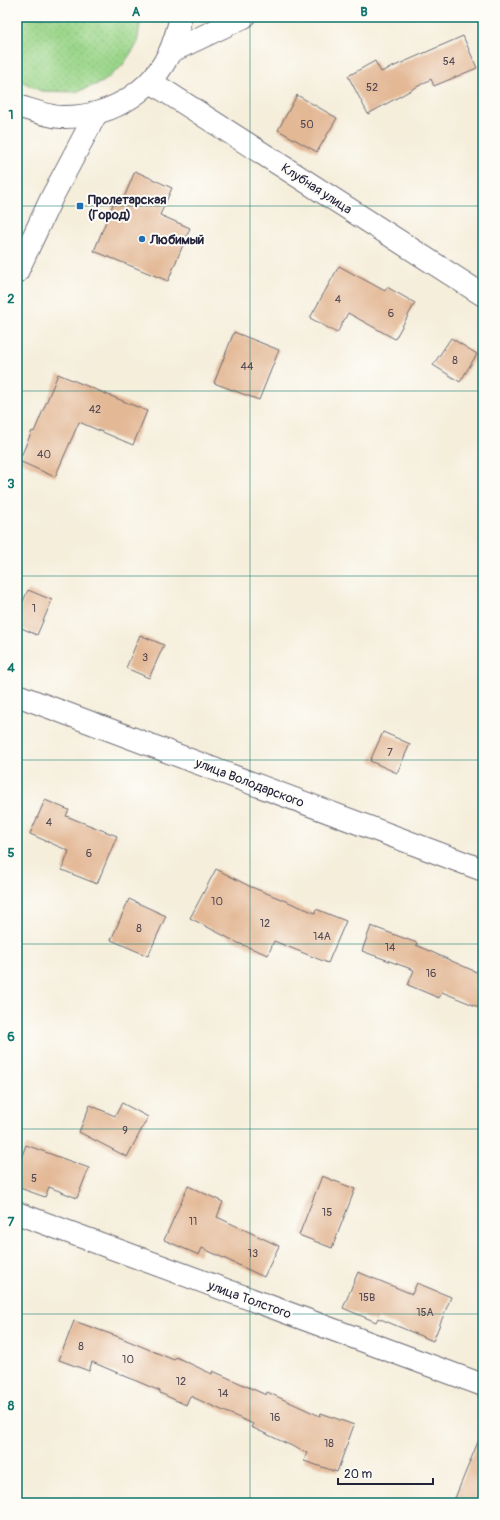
<svg xmlns="http://www.w3.org/2000/svg" width="500" height="1520" font-family="Pangolin,sans-serif">
	<style>
		.grass { fill: url(#grass-dots); stroke: #5e7c62 }
		.building { fill: #e3b895 }
		.lines { fill: none; stroke-linecap: round; stroke-linejoin: round }
		.street-casing { stroke: #6c6973; stroke-width: 24 }
		.secondary-casing { stroke: #6c6973; stroke-width: 24 }
		.primary-casing { stroke: #6c6973; stroke-width: 24 }
		.street { stroke: #fff; stroke-width: 22 }
		.secondary { stroke: #fff; stroke-width: 22 }
		.primary { stroke: #fff; stroke-width: 22 }
		.grid { fill: none; stroke: #0f766e; stroke-width: 1; stroke-opacity: 0.55 }
		.poi-dot { fill: #1f6fb2; stroke: #fdfcf7; stroke-width: 1.5 }
		.labels { text-anchor: middle; stroke-width: 4; stroke-linejoin: round; paint-order: stroke }
		.number-label { font-size: 11px; fill: #524852 }
		.street-label { font-size: 13px; fill: #22223b; stroke: #fdfcf7 }
		.poi-label { font-size: 13px; font-weight: bold; fill: #22223b; stroke: #fdfcf7; text-anchor: start }
		.neatline { fill: none; stroke: #0f766e; stroke-width: 1.5 }
		.grid-label { font-size: 13px; text-anchor: middle; font-weight: bold; fill: #0f766e }
	</style>
	<defs>
		<pattern id="grass-dots" width="8" height="8" patternUnits="userSpaceOnUse"><rect width="8" height="8" fill="#9bd68a"/><path d="M2 2h.1M6 6h.1" fill="none" stroke="#85b778" stroke-width="1.8" stroke-linecap="round"/></pattern>
	</defs>
	<rect width="100%" height="100%" fill="#fdfcf7"/>
	<filter id="ink" filterUnits="userSpaceOnUse"><feTurbulence type="fractalNoise" baseFrequency=".025" numOctaves="2"/><feDisplacementMap in="SourceGraphic" scale="8" xChannelSelector="R" yChannelSelector="G"/><feConvolveMatrix kernelMatrix="1 2 1 2 8 2 1 2 1" color-interpolation-filters="sRGB"/></filter>
	<filter id="wash" filterUnits="userSpaceOnUse"><feTurbulence type="fractalNoise" baseFrequency=".012" numOctaves="4" result="noise"/><feDisplacementMap in="SourceGraphic" scale="16" xChannelSelector="R" yChannelSelector="G"/><feGaussianBlur stdDeviation="0.9" result="paint"/><feColorMatrix in="noise" values="0 0 0 0 0 0 0 0 0 0 0 0 0 0 0 0 0 1.4 0 .05"/><feComposite in="paint" operator="in"/></filter>
	<g filter="url(#wash)">
		<rect width="100%" height="100%" fill="#f5eedb"/>
		<polygon class="grass" points="17,17 141,17 137,44 122,66 103,82 76,92 41,91 17,79"/>
		<g id="blocks">
			<g class="building">
				<polygon points="463,36 477,68 434,86 431,79 368,114 348,76 375,61 381,72"/>
				<polygon points="297,95 337,118 317,152 278,130"/>
				<polygon points="135,171 172,188 160,215 190,228 168,281 94,251 116,197 123,200"/>
				<polygon points="339,266 385,291 387,287 415,303 395,339 348,313 337,333 310,318"/>
				<polygon points="234,332 279,350 259,400 214,383"/>
				<polygon points="451,338 477,354 460,382 433,365"/>
				<polygon points="58,374 147,411 133,445 79,422 55,477 19,461 32,431 34,432"/>
				<polygon points="28,590 52,600 37,635 17,626 17,615"/>
				<polygon points="140,635 164,645 149,678 126,668"/>
				<polygon points="383,732 410,744 397,773 370,761"/>
				<polygon points="45,800 69,810 66,816 117,836 97,884 62,870 69,851 30,834"/>
				<polygon points="216,869 249,886 315,913 316,909 346,921 328,963 274,941 268,955 238,943 190,918"/>
				<polygon points="129,899 166,916 148,956 111,940"/>
				<polygon points="371,926 417,943 416,945 483,975 483,1009 442,992 439,998 408,985 414,970 362,951"/>
				<polygon points="122,1103 148,1117 127,1157 79,1132 90,1105 115,1116"/>
				<polygon points="26,1145 89,1168 77,1198 49,1187 45,1197 17,1187 17,1169"/>
				<polygon points="322,1176 355,1189 332,1248 299,1235"/>
				<polygon points="188,1186 223,1202 217,1217 279,1246 264,1277 202,1248 199,1255 164,1240"/>
				<polygon points="358,1272 412,1294 417,1283 451,1297 433,1341 378,1318 376,1322 343,1308"/>
				<polygon points="74,1321 119,1337 174,1360 176,1357 212,1374 213,1371 266,1395 267,1392 320,1416 321,1413 354,1425 337,1472 304,1461 307,1453 251,1427 253,1424 190,1396 186,1405 160,1393 160,1391 92,1362 89,1371 59,1360"/>
				<polygon points="482,1432 483,1503 453,1503"/>
			</g>
		</g>
	</g>
	<g filter="url(#ink)">
		<use href="#blocks" fill-opacity="0" stroke="#6c6973" stroke-width="1"/>
		<g class="lines">
			<defs>
				<g id="street">
					<polyline points="151,82 483,295"/>
					<polyline points="17,695 483,870"/>
					<polyline points="17,1213 483,1385"/>
				</g>
				<polyline id="secondary" points="17,272 52,197 96,114"/>
				<g id="primary">
					<polyline points="170,52 244,17"/>
					<path d="M17,106C28,109 50,117 61,117C113,118 160,88 175,38C177,31 180,24 180,17"/>
				</g>
			</defs>
			<use href="#street" class="street-casing"/>
			<use href="#secondary" class="secondary-casing"/>
			<use href="#primary" class="primary-casing"/>
			<use href="#street" class="street"/>
			<use href="#secondary" class="secondary"/>
			<use href="#primary" class="primary"/>
		</g>
	</g>
	<path class="grid" d="M250,17V1503M17,206H483M17,391H483M17,576H483M17,760H483M17,944H483M17,1129H483M17,1314H483"/>
	<g class="poi-dot">
		<rect x="76" y="202" width="8" height="8" rx="2"/>
		<circle cx="142" cy="239" r="4"/>
	</g>
	<g class="labels">
		<g class="number-label">
			<text x="449" y="65">54</text>
			<text x="372" y="91">52</text>
			<text x="307" y="128">50</text>
			<text x="338" y="303">4</text>
			<text x="391" y="317">6</text>
			<text x="455" y="364">8</text>
			<text x="247" y="370">44</text>
			<text x="95" y="413">42</text>
			<text x="44" y="458">40</text>
			<text x="34" y="612">1</text>
			<text x="145" y="661">3</text>
			<text x="390" y="756">7</text>
			<text x="49" y="826">4</text>
			<text x="89" y="857">6</text>
			<text x="217" y="905">10</text>
			<text x="265" y="927">12</text>
			<text x="139" y="932">8</text>
			<text x="322" y="940">14А</text>
			<text x="390" y="951">14</text>
			<text x="431" y="977">16</text>
			<text x="125" y="1134">9</text>
			<text x="34" y="1182">5</text>
			<text x="327" y="1216">15</text>
			<text x="193" y="1225">11</text>
			<text x="253" y="1257">13</text>
			<text x="367" y="1301">15В</text>
			<text x="425" y="1316">15А</text>
			<text x="81" y="1350">8</text>
			<text x="128" y="1363">10</text>
			<text x="181" y="1385">12</text>
			<text x="223" y="1397">14</text>
			<text x="275" y="1421">16</text>
			<text x="329" y="1447">18</text>
		</g>
		<g class="street-label">
			<text transform="translate(317 188) rotate(33)" y="5">Клубная улица</text>
			<text transform="translate(250 782) rotate(21)" y="5">улица Володарского</text>
			<text transform="translate(250 1299) rotate(20)" y="5">улица Толстого</text>
		</g>
		<g class="poi-label">
			<text x="88" y="204">Пролетарская<tspan x="88" dy="15">(Город)</tspan></text>
			<text x="150" y="244">Любимый</text>
		</g>
	</g>
	<rect width="500" height="1520" fill="none" stroke="#fdfcf7" stroke-width="44"/>
	<path d="M338 1478v6h95v-6" fill="none" stroke="#22223b" stroke-width="2"/>
	<text x="344" y="1478" font-size="12" fill="#22223b" stroke="#fdfcf7" stroke-width="3" paint-order="stroke">20 m</text>
	<rect x="22" y="22" width="456" height="1476" class="neatline"/>
	<g class="grid-label">
		<text x="136" y="16">A</text>
		<text x="364" y="16">B</text>
		<text x="11" y="119">1</text>
		<text x="11" y="303">2</text>
		<text x="11" y="488">3</text>
		<text x="11" y="672">4</text>
		<text x="11" y="857">5</text>
		<text x="11" y="1041">6</text>
		<text x="11" y="1226">7</text>
		<text x="11" y="1410">8</text>
	</g>
</svg>
